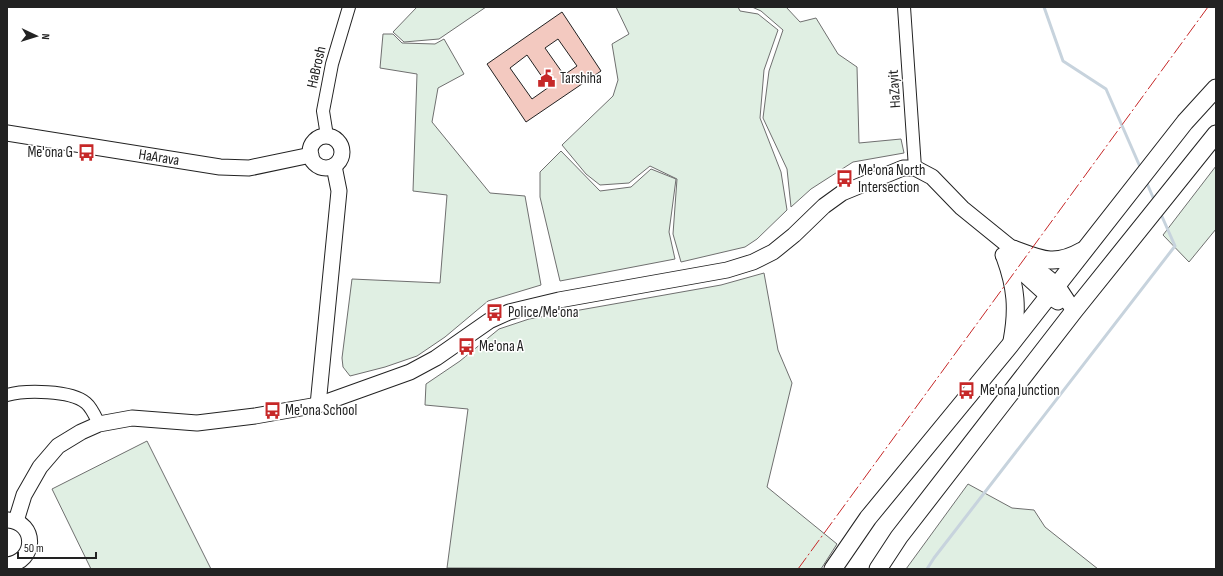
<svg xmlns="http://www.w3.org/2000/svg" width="1223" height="576" font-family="'Sofia Sans Condensed',sans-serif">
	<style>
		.green { fill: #e0efe3; stroke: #6f6f6f }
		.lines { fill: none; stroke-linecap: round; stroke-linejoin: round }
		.stream { stroke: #c7d3dd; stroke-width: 3 }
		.building { fill: #f3c9c0; stroke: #222; fill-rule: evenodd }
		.minor-casing { stroke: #222; stroke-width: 14 }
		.major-casing { stroke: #222; stroke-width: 17 }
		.highway-casing { stroke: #222; stroke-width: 19 }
		.minor { stroke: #fff; stroke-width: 12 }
		.major { stroke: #fff; stroke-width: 15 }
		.highway { stroke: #fff; stroke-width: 17 }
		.power { stroke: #c62828; stroke-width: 1; stroke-dasharray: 14 3 2 3; stroke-linecap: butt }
		.labels { text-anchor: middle; stroke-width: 3; stroke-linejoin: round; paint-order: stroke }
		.street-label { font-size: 15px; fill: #222; stroke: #fff }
		.poi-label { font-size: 15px; fill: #222; stroke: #fff; text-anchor: start }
	</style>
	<rect width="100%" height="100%" fill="#fff"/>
	<g class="green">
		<polygon points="417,7 486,7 439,39 404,42 393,32"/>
		<polygon points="616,7 738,7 740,11 758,14 778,30 764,70 760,118 781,172 787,210 757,239 745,247 681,262 673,234 677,179 650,166 629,183 600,185 586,174 562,145 613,96 618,80 612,44 629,34"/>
		<polygon points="752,7 786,7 800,22 816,18 838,54 857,67 859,143 901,139 904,153 853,162 811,189 791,207 787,169 763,118 769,71 783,30 761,11"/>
		<polygon points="383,34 393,34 402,43 435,44 444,39 464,74 438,88 432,122 490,193 525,196 541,285 488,301 445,337 417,356 385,367 350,376 343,367 342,358 352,279 440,283 447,195 413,191 417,74 380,68"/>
		<polygon points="561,151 600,191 631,187 651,169 676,179 669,232 675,259 560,281 540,197 540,172"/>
		<polygon points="1216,166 1216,229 1189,262 1163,235"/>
		<polygon points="764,273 778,350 792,383 767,487 837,544 821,569 447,568 468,409 425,405 426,384 460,361 499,329 529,319 721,285"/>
		<polygon points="147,441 211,569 91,569 52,489"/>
		<polygon points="968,484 1012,508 1034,510 1045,527 1098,569 906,569"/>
	</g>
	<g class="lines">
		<g class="stream">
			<polyline points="1044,7 1063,61 1106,89 1141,169"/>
			<polyline points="1146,181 1155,202"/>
			<polyline points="927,569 934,558 1175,246 1160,212"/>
		</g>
	</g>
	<path class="building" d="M562,12L601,71L526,122L487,64ZM558,39L577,66L564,75L545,48ZM527,55L549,87L532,99L510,68Z"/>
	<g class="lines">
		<defs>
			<g id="minor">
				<polyline points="904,7 915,168"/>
				<polyline points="327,136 323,111 332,64 349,7"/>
				<path d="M7,395C25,390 71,390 86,403C92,408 96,418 99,424"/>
			</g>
			<g id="major">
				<polyline points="7,133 220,167 249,168 311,155"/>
				<circle cx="326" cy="152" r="16"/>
				<polyline points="1003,255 1048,296 1058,302"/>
				<polyline points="318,405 339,191 334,166"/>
				<polyline points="16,521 24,495 40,467 58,446 81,432 99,424 132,418 197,423 255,416 318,405 410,372 436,358 489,321 509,312 559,300 727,270 753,262 773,252 794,235 824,206 842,193 903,168 915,168 932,177 962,208 1057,285 1074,311"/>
				<path d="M7,565C37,562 37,522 8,520"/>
			</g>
			<g id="highway">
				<path d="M1013,249C1040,259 1054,267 1082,251"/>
				<path d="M1005,257C1016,287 1018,309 1012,341"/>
				<polyline points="833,569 868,518 1011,344 1185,122 1216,88"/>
				<polyline points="878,569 899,537 1074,311 1216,134"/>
			</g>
		</defs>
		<use href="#minor" class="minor-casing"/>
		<use href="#major" class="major-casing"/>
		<use href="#highway" class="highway-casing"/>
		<use href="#minor" class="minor"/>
		<use href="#major" class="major"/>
		<use href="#highway" class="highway"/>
		<polyline class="power" points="798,569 1208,7"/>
	</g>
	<defs>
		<symbol id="civic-bare" viewBox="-9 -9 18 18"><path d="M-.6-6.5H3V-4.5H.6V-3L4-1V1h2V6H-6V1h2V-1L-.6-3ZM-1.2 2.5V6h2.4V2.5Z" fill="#c62828" stroke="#fff" stroke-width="2.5" paint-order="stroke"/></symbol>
		<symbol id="bus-bare" viewBox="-9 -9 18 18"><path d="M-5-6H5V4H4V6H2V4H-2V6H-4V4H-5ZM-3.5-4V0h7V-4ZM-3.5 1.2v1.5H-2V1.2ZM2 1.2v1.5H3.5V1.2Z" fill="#c62828" stroke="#fff" stroke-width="2.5" paint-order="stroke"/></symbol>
	</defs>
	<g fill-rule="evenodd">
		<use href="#civic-bare" x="534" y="66" width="25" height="25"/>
		<use href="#bus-bare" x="74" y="140" width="25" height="25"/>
		<use href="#bus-bare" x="832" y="166" width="25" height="25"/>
		<use href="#bus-bare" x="482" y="300" width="25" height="25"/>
		<use href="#bus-bare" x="454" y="334" width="25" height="25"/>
		<use href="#bus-bare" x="954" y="378" width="25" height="25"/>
		<use href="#bus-bare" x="260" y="398" width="25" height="25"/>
	</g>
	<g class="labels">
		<g class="street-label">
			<text transform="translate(316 67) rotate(-77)" y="5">HaBrosh</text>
			<text transform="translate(894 89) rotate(-94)" y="5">HaZayit</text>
			<text transform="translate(159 157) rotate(9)" y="5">HaArava</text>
		</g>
		<g class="poi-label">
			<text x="560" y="83">Tarshiha</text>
			<text x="73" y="157" text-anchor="end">Me'ona G</text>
			<text x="858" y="175">Me'ona North<tspan x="858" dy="17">Intersection</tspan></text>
			<text x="508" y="317">Police/Me'ona</text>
			<text x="479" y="351">Me'ona A</text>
			<text x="980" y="395">Me'ona Junction</text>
			<text x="285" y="415">Me'ona School</text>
		</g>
	</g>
	<rect width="1223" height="576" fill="none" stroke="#222222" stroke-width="16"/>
	<g transform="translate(36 36) rotate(94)" stroke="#ffffff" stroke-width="3" paint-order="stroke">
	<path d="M0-3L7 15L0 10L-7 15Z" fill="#222222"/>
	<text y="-6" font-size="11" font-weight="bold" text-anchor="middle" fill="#222222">N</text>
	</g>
	<path d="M18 552v6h78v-6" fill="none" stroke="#222222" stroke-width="2"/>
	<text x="24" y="552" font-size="12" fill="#222222" stroke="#ffffff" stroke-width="3" paint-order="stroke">50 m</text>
</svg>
